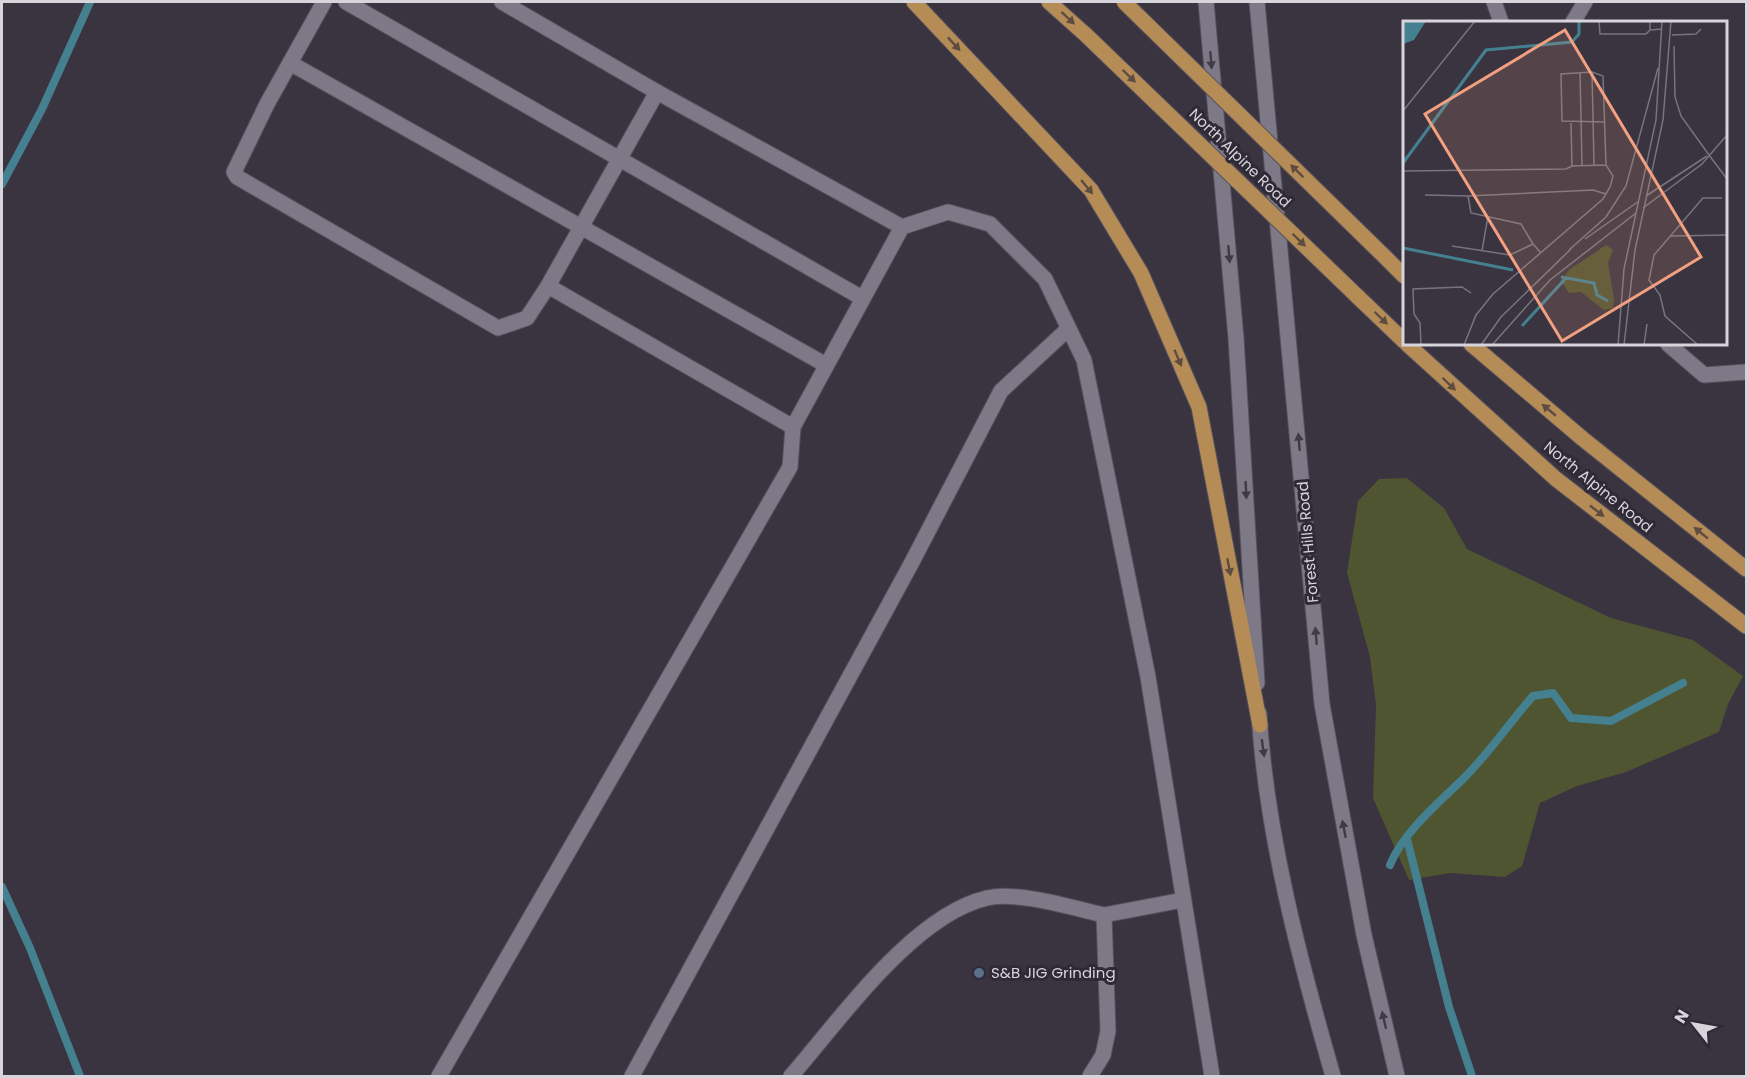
<svg xmlns="http://www.w3.org/2000/svg" width="1748" height="1078" font-family="Poppins,sans-serif">
	<style>
		.green { fill: #4f5431 }
		.lines { fill: none; stroke-linecap: round; stroke-linejoin: round }
		.stream { stroke: #458090; stroke-width: 8 }
		.minor-casing { stroke: #57525d; stroke-width: 17 }
		.major-casing { stroke: #57525d; stroke-width: 17 }
		.minor { stroke: #7e7987; stroke-width: 15 }
		.major { stroke: #b68c56; stroke-width: 15 }
		.major-bridge-casing { stroke: #57525d; stroke-width: 17; stroke-linecap: butt }
		.major-bridge { stroke: #b68c56; stroke-width: 15 }
		.oneway { fill: #5e4c41 }
		.oneway2 { fill: #3f3a46 }
		.service-dot { fill: #5c6f8a; stroke: #2f2a36; stroke-width: 2 }
		.labels { text-anchor: middle; stroke-width: 6; stroke-linejoin: round; paint-order: stroke }
		.street-label { font-size: 15px; fill: #d7d4dc; stroke: #2f2a36 }
		.poi-label { font-size: 15px; fill: #d7d4dc; stroke: #2f2a36; text-anchor: start }
		.inset-river { fill: none; stroke: #458090; stroke-width: 3 }
		.inset-road { fill: none; stroke: #78747e; stroke-width: 1.5 }
		.view { fill: #f2a080; fill-opacity: 0.15; stroke: #f2a080; stroke-width: 3 }
		.inset-edge { fill: none; stroke: #d7d4dc; stroke-width: 3 }
	</style>
	<rect width="100%" height="100%" fill="#393440"/>
	<polygon class="green" points="1407,478 1444,508 1467,549 1611,618 1693,640 1743,676 1728,704 1719,732 1626,772 1577,786 1540,803 1522,866 1505,877 1450,873 1409,880 1373,798 1376,705 1370,657 1347,573 1358,501 1379,479"/>
	<g class="lines">
		<g class="stream">
			<polyline points="2,184 42,109 90,2"/>
			<polyline points="1407,839 1449,1007 1472,1076"/>
			<path d="M1390,865C1402,834 1437,804 1461,781C1487,756 1509,723 1533,696L1553,693L1571,718L1611,721L1683,683"/>
			<polyline points="2,887 30,948 80,1076"/>
		</g>
		<defs>
			<g id="minor">
				<polyline points="324,2 267,104 234,172 237,177 498,328 527,318 548,286 657,92"/>
				<polyline points="346,2 862,298"/>
				<polyline points="502,2 657,92 902,227"/>
				<polyline points="1206,2 1236,338 1257,683"/>
				<polyline points="1257,2 1322,704 1364,935 1397,1076"/>
				<polyline points="1494,2 1501,22"/>
				<polyline points="1573,22 1585,2"/>
				<polyline points="290,63 826,365"/>
				<polyline points="1668,344 1704,375 1746,372"/>
				<polyline points="793,427 902,227 948,212 990,224 1045,279 1084,360 1148,677 1212,1076"/>
				<path d="M1259,713C1266,834 1300,961 1333,1076"/>
				<polyline points="439,1076 790,467 793,427 548,286"/>
				<polyline points="632,1076 911,564 1001,391 1068,329"/>
				<path d="M791,1076C840,1020 913,915 987,898C1019,891 1072,908 1104,915"/>
				<polyline points="1090,1076 1103,1055 1108,1031 1104,915 1183,900"/>
			</g>
			<g id="major">
				<polyline points="914,2 1091,190 1141,273 1199,407 1260,725"/>
				<polyline points="1049,2 1086,35"/>
				<polyline points="1384,256 1404,276"/>
				<polyline points="1357,296 1404,341"/>
				<polyline points="1407,344 1556,479 1746,626"/>
				<polyline points="1471,344 1583,439 1746,569"/>
			</g>
		</defs>
		<use href="#minor" class="minor-casing"/>
		<use href="#major" class="major-casing"/>
		<use href="#minor" class="minor"/>
		<use href="#major" class="major"/>
		<defs>
			<g id="major-bridge">
				<polyline points="1124,2 1384,256"/>
				<polyline points="1086,35 1357,296"/>
			</g>
		</defs>
		<use href="#major-bridge" class="major-bridge-casing"/>
		<use href="#major-bridge" class="major-bridge"/>
	</g>
	<defs><path id="oneway-solid" d="M-6-.8H1V-3.2L6.5 0L1 3.2V.8H-6Z" transform="scale(1.5)"/></defs>
	<g class="oneway">
		<use href="#oneway-solid" transform="translate(1068 18) rotate(43)"/>
		<use href="#oneway-solid" transform="translate(954 44) rotate(47)"/>
		<use href="#oneway-solid" transform="translate(1129 76) rotate(44)"/>
		<use href="#oneway-solid" transform="translate(1297 171) rotate(-136)"/>
		<use href="#oneway-solid" transform="translate(1087 187) rotate(50)"/>
		<use href="#oneway-solid" transform="translate(1299 240) rotate(44)"/>
		<use href="#oneway-solid" transform="translate(1381 318) rotate(44)"/>
		<use href="#oneway-solid" transform="translate(1178 358) rotate(67)"/>
		<use href="#oneway-solid" transform="translate(1449 384) rotate(44)"/>
		<use href="#oneway-solid" transform="translate(1549 410) rotate(-140)"/>
		<use href="#oneway-solid" transform="translate(1597 511) rotate(38)"/>
		<use href="#oneway-solid" transform="translate(1701 533) rotate(-141)"/>
		<use href="#oneway-solid" transform="translate(1229 567) rotate(79)"/>
	</g>
	<g class="oneway2">
		<use href="#oneway-solid" transform="translate(1211 60) rotate(85)"/>
		<use href="#oneway-solid" transform="translate(1229 254) rotate(85)"/>
		<use href="#oneway-solid" transform="translate(1299 442) rotate(-95)"/>
		<use href="#oneway-solid" transform="translate(1246 490) rotate(87)"/>
		<use href="#oneway-solid" transform="translate(1316 636) rotate(-95)"/>
		<use href="#oneway-solid" transform="translate(1263 748) rotate(82)"/>
		<use href="#oneway-solid" transform="translate(1344 829) rotate(-101)"/>
		<use href="#oneway-solid" transform="translate(1384 1020) rotate(-103)"/>
	</g>
	<circle class="service-dot" cx="979" cy="973" r="6"/>
	<g class="labels">
		<g class="street-label">
			<text transform="translate(1240 158) rotate(44)" y="5">North Alpine Road</text>
			<text transform="translate(1598 487) rotate(39)" y="5">North Alpine Road</text>
			<text transform="translate(1308 542) rotate(-95)" y="5">Forest Hills Road</text>
		</g>
		<g class="poi-label">
			<text x="991" y="978">S&amp;B JIG Grinding</text>
		</g>
	</g>
	<g transform="translate(1403 21)">
		<rect width="324" height="324" fill="#393440"/>
		<path d="M203,224L210,229L205,242L211,278L210,287L201,289L178,271L166,272L158,260L166,249Z" fill="#4f5431"/>
		<path d="M0,0H23L11,19L0,23Z" fill="#458090"/>
		<path class="inset-river" d="M0,142L83,29L169,21L176,13V0M0,227L110,249M158,256L191,262L194,274L205,280M119,305L163,257"/>
		<path class="inset-road" d="M196,0L197,13H243L247,9M247,0V9L259,8M269,14L293,13L298,8M271,25L272,76L278,95L306,134M177,51L179,144M189,51L191,144M0,90L72,0M306,134L324,158M169,145L203,144M0,150L163,148L169,145L168,102M22,174L65,175L68,192L118,203L130,223M65,175L190,169L203,173M243,175L304,135M240,187L299,143L324,114M268,215L324,214M182,218L236,180M49,225L107,234L130,223L138,232M166,229L203,196L223,165L255,47M79,230L85,195M18,324L17,302L11,293L10,268L59,266L68,272M61,324L73,294L90,273L200,178L207,166L210,155L203,144L200,55L189,51L158,53L159,100L202,101M78,324L98,296L168,228M89,324L147,259L233,192M215,324L221,248L253,99L259,0M221,324L232,229L260,99L268,0M241,324L244,303M295,324L262,295L257,274L246,259L251,234L300,177H319"/>
		<path class="view" d="M162,9L298,236L159,320L22,93Z"/>
		<rect width="324" height="324" class="inset-edge"/>
	</g>
	<rect width="1748" height="1078" fill="none" stroke="#d7d4dc" stroke-width="6"/>
	<g transform="translate(1694 1024) rotate(301)" stroke="#2f2a36" stroke-width="4.5" paint-order="stroke">
	<path d="M0-4.5L10 22L0 15L-10 22Z" fill="#d7d4dc"/>
	<text y="-9" font-size="16" font-weight="bold" text-anchor="middle" fill="#d7d4dc">N</text>
	</g>
</svg>
